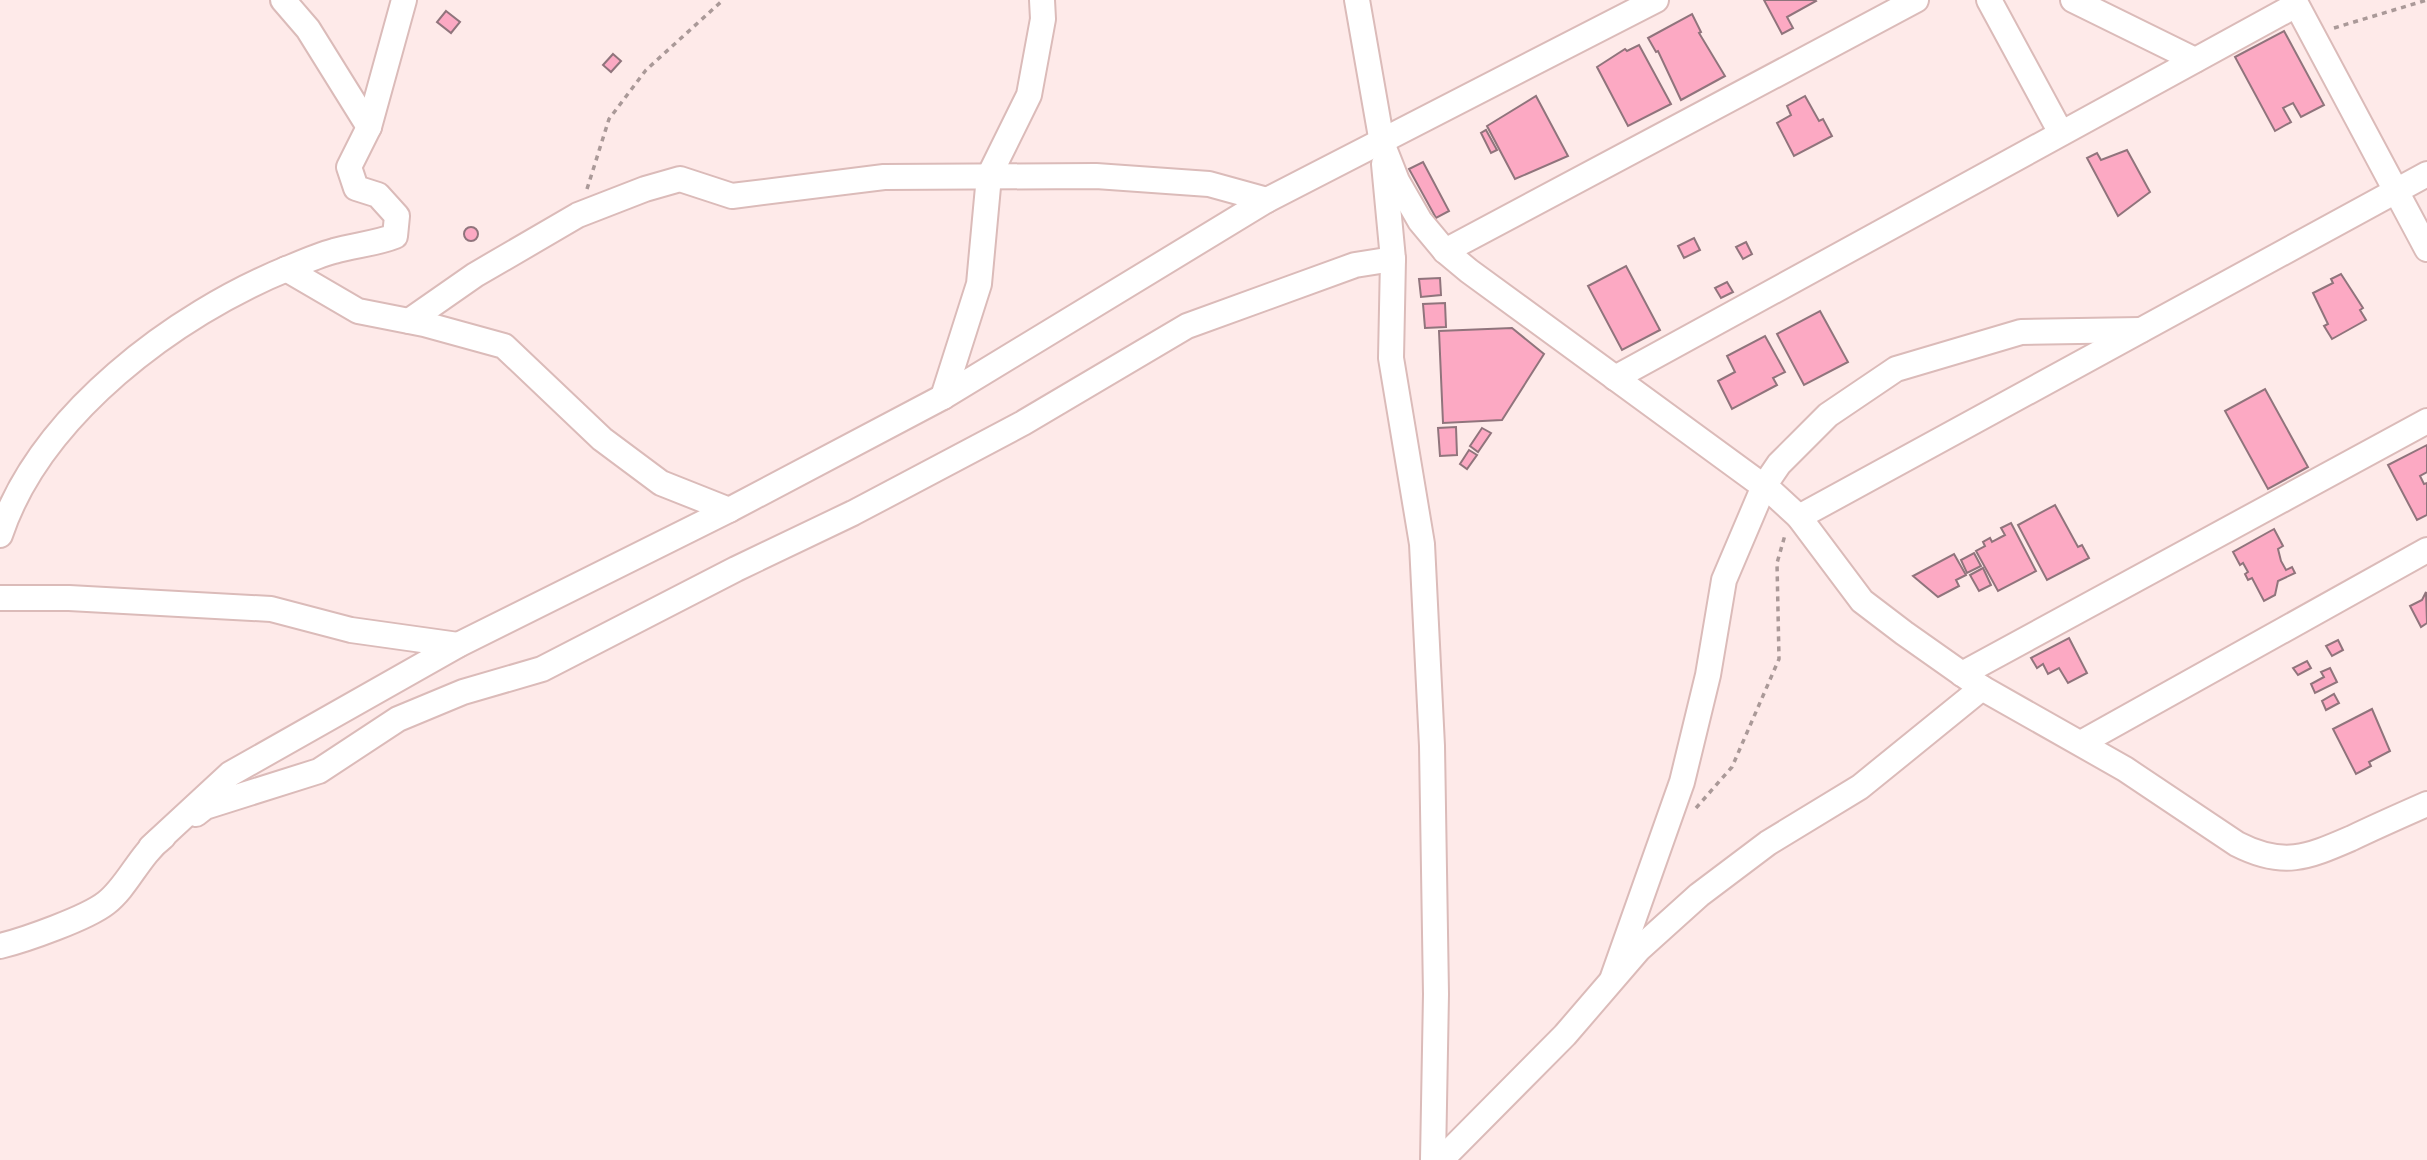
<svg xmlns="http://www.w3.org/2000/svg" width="2427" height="1160" font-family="Inter,sans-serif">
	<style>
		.building { fill: #fca9c3; stroke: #90747c; stroke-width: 2 }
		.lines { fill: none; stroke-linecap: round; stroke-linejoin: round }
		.minor-casing { stroke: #dbbbb9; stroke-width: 28 }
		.path { stroke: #aa9998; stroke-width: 3.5; stroke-dasharray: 5 5; stroke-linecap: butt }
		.minor { stroke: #fff; stroke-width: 24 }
	</style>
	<rect width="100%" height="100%" fill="#feeae9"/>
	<g class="building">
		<polygon points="1764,0 1815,0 1816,1 1787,17 1793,28 1782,34"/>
		<polygon points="446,11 460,22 451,33 437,22"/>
		<polygon points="1692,14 1701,32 1699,33 1725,76 1681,100 1658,51 1656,52 1648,38"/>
		<polygon points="2284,31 2324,105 2301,117 2293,103 2283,108 2291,122 2275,131 2235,57"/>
		<polygon points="1639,45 1671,104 1628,126 1597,67 1625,49 1627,51"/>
		<polygon points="613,54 621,61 611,72 603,65"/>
		<polygon points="1536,96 1568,156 1515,179 1487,126"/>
		<polygon points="1805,96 1819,121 1823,119 1832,136 1794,156 1777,123 1791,115 1787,106"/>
		<polygon points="1486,130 1497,150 1491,153 1481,133"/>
		<polygon points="2127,150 2150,192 2118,216 2087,158 2097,153 2101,160"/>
		<polygon points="1423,162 1449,211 1436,218 1409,169"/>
		<circle cx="471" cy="234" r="7"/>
		<polygon points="1694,238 1700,250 1684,258 1678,246"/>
		<polygon points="1746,242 1752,254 1743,259 1736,247"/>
		<polygon points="1626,266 1660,330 1622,350 1588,286"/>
		<polygon points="2341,274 2363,308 2360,310 2366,320 2332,339 2324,326 2328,324 2313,293 2333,283 2331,279"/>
		<polygon points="1440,278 1441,295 1421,297 1419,279"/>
		<polygon points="1727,282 1733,292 1721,298 1715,288"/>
		<polygon points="1445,303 1446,327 1425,328 1423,304"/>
		<polygon points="1820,311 1848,362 1804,385 1777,334"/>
		<polygon points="1512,328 1544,354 1502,420 1443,423 1439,331"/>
		<polygon points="1765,336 1785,372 1773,378 1777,385 1732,409 1718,381 1735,372 1727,356"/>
		<polygon points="2265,389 2308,467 2268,489 2225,411"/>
		<polygon points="1456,427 1457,455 1440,456 1438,428"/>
		<polygon points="1482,428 1491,433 1478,452 1470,446"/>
		<polygon points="2427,445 2427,472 2420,476 2424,484 2427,483 2427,515 2417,520 2388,465"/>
		<polygon points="1469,450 1477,455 1467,469 1460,464"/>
		<polygon points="2055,505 2078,547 2082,545 2089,558 2047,580 2018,525"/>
		<polygon points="2011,523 2036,571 1998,591 1976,551 1985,546 1983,542 1990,538 1992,542 2005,535 2001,528"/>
		<polygon points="2274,529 2283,546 2278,549 2281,561 2286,570 2292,567 2295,573 2278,581 2275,595 2264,601 2252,578 2248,580 2245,574 2248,572 2243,563 2240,565 2233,552"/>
		<polygon points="1974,553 1981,566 1967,573 1961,560"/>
		<polygon points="1954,554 1966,575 1956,580 1959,586 1938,597 1913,576"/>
		<polygon points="1983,568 1991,585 1979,591 1970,575"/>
		<polygon points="2426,592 2427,623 2421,627 2410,606 2422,600"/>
		<polygon points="2069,638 2087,673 2068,683 2059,668 2048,674 2043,664 2037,668 2031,658"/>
		<polygon points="2338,640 2343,650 2332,656 2326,646"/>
		<polygon points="2307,661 2311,668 2298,675 2293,668"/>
		<polygon points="2330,668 2337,682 2315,693 2311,684 2324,677 2321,672"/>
		<polygon points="2334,694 2339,703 2326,710 2322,701"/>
		<polygon points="2372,709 2390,751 2369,762 2371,766 2356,774 2333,729"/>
	</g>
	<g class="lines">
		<defs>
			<g id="minor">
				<polyline points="283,0 308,29 369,127"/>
				<path d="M1357,0L1382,143L1397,181L1420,221L1445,251L1469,271L1774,494L1799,517L1862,601L1904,633L1982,688L2125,769L2237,844C2284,868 2308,857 2352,838C2377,826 2402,815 2427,804"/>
				<polyline points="1989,0 2061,133"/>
				<polyline points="2073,0 2195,60"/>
				<polyline points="2294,0 2427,249"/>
				<polyline points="1384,164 1393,259 1391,358 1422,544 1432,746 1436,994 1433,1160"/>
				<polyline points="1445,251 1916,0"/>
				<polyline points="286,269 358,311 424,324 504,346 602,439 661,483 729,510"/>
				<polyline points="409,321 475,275 578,215 645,189 680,179 732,196 884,177 1096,176 1209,184 1267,200"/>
				<polyline points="1615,378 2296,5"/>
				<polyline points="943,397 979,284 989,176 1029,95 1043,19 1042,0"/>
				<polyline points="1799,517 2427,174"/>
				<path d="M0,535C40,415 175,314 289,268C303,262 319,255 334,251C354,245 375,244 395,236L397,216L378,195L356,188L349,167L369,127L404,0"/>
				<polyline points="0,598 69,598 271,609 351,630 458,645"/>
				<polyline points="1962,674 2427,421"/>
				<polyline points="2081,743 2427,550"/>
				<polyline points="196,814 205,807 319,771 398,719 463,692 542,669 736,569 853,513 1023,423 1187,326 1355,265 1393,259"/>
				<polyline points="151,847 230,774 458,645 729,510 943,397 1267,200 1656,0"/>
				<path d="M0,946C25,940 87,918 106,903C128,886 139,855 163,837"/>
				<polyline points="1613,977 1682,782 1708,675 1724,580 1764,486 1779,464 1828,415 1896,369 2021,332 2141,330"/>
				<polyline points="1441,1160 1565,1035 1639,949 1699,895 1768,843 1860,787 1982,688"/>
			</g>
		</defs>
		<use href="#minor" class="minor-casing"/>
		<g class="path">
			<polyline points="2334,28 2427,0"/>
			<polyline points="587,189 609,119 646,70 723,0"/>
			<polyline points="1696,808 1732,767 1779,659 1777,563 1785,535"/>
		</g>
		<use href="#minor" class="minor"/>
	</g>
</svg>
